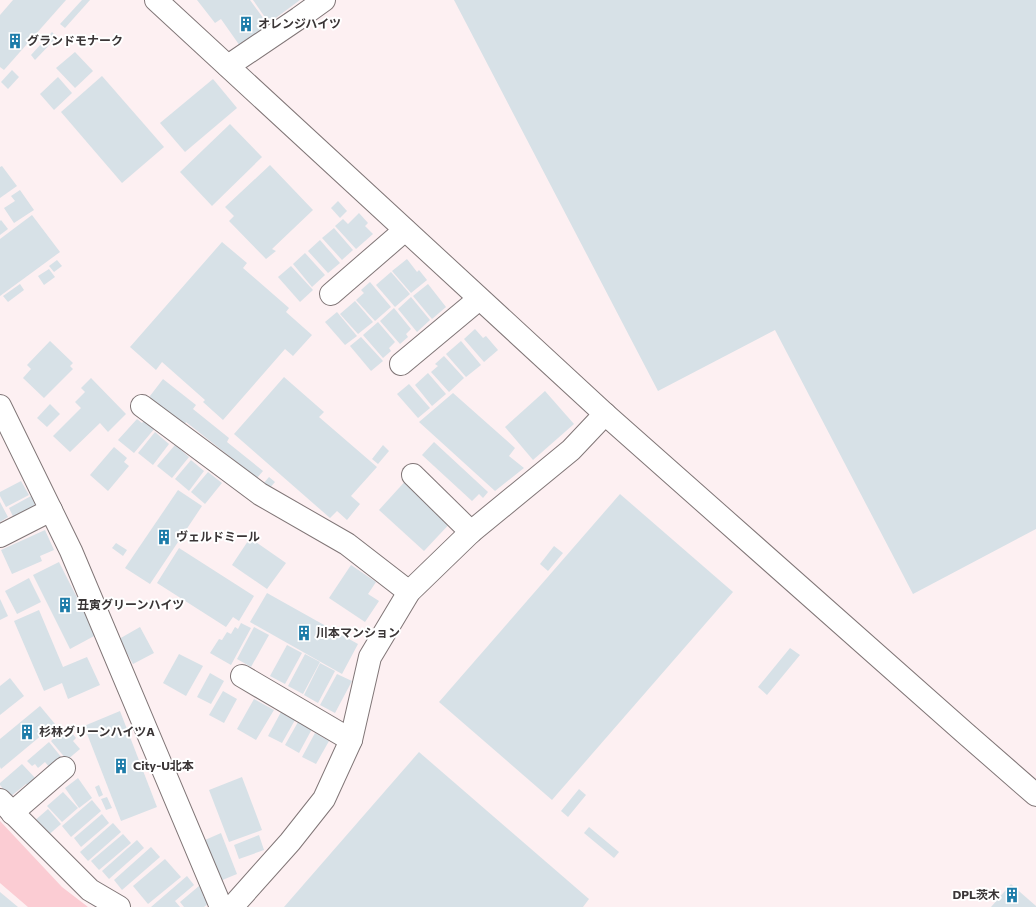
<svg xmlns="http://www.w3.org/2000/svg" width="1036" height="907" font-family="Commissioner,'Noto Sans JP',sans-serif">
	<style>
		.green { fill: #fbccd3 }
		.building { fill: #d7e1e7 }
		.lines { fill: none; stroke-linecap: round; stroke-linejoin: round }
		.minor-casing { stroke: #807677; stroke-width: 24 }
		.minor { stroke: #fff; stroke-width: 22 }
		.labels { text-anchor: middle; stroke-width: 4; stroke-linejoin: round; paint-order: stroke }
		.poi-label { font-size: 12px; font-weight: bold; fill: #3a3536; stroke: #fff; text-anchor: start }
	</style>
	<rect width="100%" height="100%" fill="#fdf0f2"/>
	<polygon class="green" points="0,821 62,887 88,907 28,907 0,883"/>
	<g class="building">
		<polygon points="13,0 66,0 4,70 0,67 0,15"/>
		<polygon points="82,0 90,0 65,28 60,24"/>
		<polygon points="197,0 250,0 269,26 240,46 221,19 215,23"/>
		<polygon points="253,0 300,0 269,23"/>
		<polygon points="454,0 1036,0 1036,529 913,594 775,330 658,391"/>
		<polygon points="52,32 57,37 35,60 31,55"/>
		<polygon points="75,52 93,71 75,88 56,68"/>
		<polygon points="12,70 19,77 8,89 1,82"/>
		<polygon points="102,76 164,147 122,183 61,112"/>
		<polygon points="58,77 72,93 54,110 40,94"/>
		<polygon points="213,79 237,108 185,152 160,123"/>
		<polygon points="230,124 262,157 212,206 180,172"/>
		<polygon points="270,165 313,210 272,249 276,251 266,259 229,221 234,216 225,207"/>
		<polygon points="2,166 17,186 0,198 0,167"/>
		<polygon points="20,190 34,210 14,223 4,208 15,201 11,196"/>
		<polygon points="338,201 347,211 340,218 331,208"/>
		<polygon points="359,213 368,223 365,226 373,234 356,249 335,226 343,219 348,224"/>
		<polygon points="32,215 60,252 0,296 0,239"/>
		<polygon points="1,220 8,229 0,235 0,221"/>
		<polygon points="334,228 353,250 342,260 322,238"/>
		<polygon points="320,240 340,263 328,273 308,251"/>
		<polygon points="222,242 247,263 243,268 289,308 286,312 312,335 293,356 285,349 223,420 203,402 205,400 162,362 156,370 130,347"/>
		<polygon points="305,253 325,275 312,287 293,264"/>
		<polygon points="407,259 417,272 419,270 427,280 411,293 392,271"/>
		<polygon points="57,260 62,266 54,272 49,266"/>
		<polygon points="291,266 313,290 300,302 278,277"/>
		<polygon points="49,269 55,277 44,285 38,276"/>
		<polygon points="391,272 410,294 395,307 376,285"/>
		<polygon points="370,282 391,307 375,321 356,300 364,293 361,290"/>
		<polygon points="20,284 24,290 8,302 3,296"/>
		<polygon points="428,284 446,307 432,319 413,296"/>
		<polygon points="411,297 430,320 417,332 398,309"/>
		<polygon points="355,301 373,322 358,334 340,314"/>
		<polygon points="394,308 411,329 406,334 408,337 400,344 380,321"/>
		<polygon points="337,312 357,336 345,345 325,322"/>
		<polygon points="378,322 395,342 389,348 391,351 383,358 363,335"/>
		<polygon points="475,329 483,338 486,336 498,350 484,362 464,339"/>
		<polygon points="361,337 383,361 371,371 350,346"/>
		<polygon points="50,341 73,363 70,366 73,369 44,398 23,378 31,369 27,365"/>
		<polygon points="461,341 481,365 466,377 446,354"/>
		<polygon points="444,356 464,378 449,392 431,372 438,366 435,364"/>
		<polygon points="428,373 446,394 432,406 415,385"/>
		<polygon points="284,377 324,412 319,417 377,467 351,496 360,504 347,520 337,511 330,518 234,434"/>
		<polygon points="91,378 126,414 108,432 100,423 70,452 53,436 81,408 75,402 85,392 81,388"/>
		<polygon points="163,379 196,405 193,409 229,438 227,442 263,471 257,478 186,422 182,428 152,404 150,396"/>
		<polygon points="409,384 430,408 418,418 397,394"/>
		<polygon points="545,391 574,424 533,460 505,427"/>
		<polygon points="453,393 515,448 509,456 524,468 495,491 419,422"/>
		<polygon points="50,404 60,414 47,427 37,418"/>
		<polygon points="137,419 142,423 145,420 155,428 134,453 118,440"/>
		<polygon points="155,432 169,444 153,465 138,453"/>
		<polygon points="434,442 488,492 483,498 479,494 472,501 422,455"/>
		<polygon points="175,445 189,457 172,478 157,466"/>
		<polygon points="383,445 389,451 378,464 372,459"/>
		<polygon points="114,447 127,458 124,462 129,466 108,491 90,475"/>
		<polygon points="191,460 204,471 189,491 175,479"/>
		<polygon points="208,472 222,483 205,504 191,492"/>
		<polygon points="269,477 275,482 268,490 262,485"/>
		<polygon points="409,477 454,519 424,551 379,510"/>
		<polygon points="21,481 29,495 6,507 0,496 0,492"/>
		<polygon points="178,490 202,506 150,584 125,568"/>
		<polygon points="620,494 733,592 552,800 439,702"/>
		<polygon points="31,496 39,510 16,523 9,508"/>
		<polygon points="0,502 8,517 0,522"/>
		<polygon points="45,530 54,550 40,556 42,561 12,574 1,550"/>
		<polygon points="250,538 286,563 267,589 232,565"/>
		<polygon points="116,543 127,550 123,556 112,548"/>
		<polygon points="554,546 563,553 548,571 540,564"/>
		<polygon points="179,548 254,596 239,621 233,617 226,627 157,583"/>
		<polygon points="59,562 96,635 70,649 33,575"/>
		<polygon points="351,565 376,582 368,594 379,601 365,622 329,598"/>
		<polygon points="29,578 41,602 17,614 5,591"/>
		<polygon points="267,593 358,644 342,674 250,622"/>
		<polygon points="0,599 8,616 0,620"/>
		<polygon points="39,610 63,667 87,657 100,685 68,699 62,683 44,691 14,621"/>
		<polygon points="241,623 251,628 231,665 210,653 219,639 222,640 227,632 231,634 235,627 238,629"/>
		<polygon points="140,627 154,653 133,664 119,639"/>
		<polygon points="254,627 269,635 251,667 237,659"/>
		<polygon points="287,645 302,653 285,684 270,676"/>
		<polygon points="790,648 800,655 767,695 758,687"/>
		<polygon points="179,654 203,666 186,696 163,683"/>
		<polygon points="305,654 320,662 303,694 288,686"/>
		<polygon points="320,663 335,671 318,703 304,695"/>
		<polygon points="210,673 224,681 211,704 197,697"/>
		<polygon points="337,674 352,681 335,713 320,705"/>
		<polygon points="10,678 24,696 0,715 0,686"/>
		<polygon points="223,691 237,699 224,723 209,715"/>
		<polygon points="254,699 274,710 256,740 237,729"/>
		<polygon points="40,706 55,724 1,769 0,767 0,739"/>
		<polygon points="120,711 157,807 121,821 84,726"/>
		<polygon points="281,712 295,720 282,743 268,736"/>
		<polygon points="298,722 312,729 299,753 285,745"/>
		<polygon points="67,727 76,738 73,741 80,749 67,760 51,741"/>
		<polygon points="315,733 329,741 316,764 302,757"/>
		<polygon points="49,742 62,758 50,768 45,762 38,768 35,764 32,766 27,761"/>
		<polygon points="419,752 589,899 583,907 284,907"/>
		<polygon points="22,764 37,780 29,787 26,784 10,797 0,785 0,783"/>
		<polygon points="242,777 262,830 229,842 209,790"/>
		<polygon points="78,778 92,798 79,808 65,788"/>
		<polygon points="99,785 103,795 99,797 95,787"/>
		<polygon points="579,789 586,795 568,817 561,811"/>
		<polygon points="63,792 78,808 62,822 47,806"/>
		<polygon points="107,797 112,808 106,810 101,799"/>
		<polygon points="92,800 101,811 71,837 62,826"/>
		<polygon points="48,809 61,824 45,838 32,823"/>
		<polygon points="102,814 109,823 81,847 74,838"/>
		<polygon points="113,823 121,832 88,861 80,852"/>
		<polygon points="589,827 619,852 614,858 584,833"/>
		<polygon points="221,833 237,874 220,881 205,840"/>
		<polygon points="123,834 131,843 99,870 91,861"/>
		<polygon points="259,835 264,850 239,859 234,845"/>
		<polygon points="137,840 144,848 109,879 102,871"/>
		<polygon points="151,847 160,857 122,890 114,880"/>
		<polygon points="165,859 181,877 148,904 133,886"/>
		<polygon points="187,876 194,885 175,901 180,907 151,907"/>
		<polygon points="1011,884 1036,906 1036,907 991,907"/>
		<polygon points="199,886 206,894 203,896 209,903 204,907 184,907 180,902"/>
		<polygon points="0,892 18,907 0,907"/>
	</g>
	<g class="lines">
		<defs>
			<g id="minor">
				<polyline points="156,0 605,414 965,733 1036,795"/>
				<polyline points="228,66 299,18 324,0"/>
				<polyline points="331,294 405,230"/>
				<polyline points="401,364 479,299"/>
				<polyline points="0,406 71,551 221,907"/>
				<polyline points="142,406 260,494 347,544 409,592"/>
				<polyline points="413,475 471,532"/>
				<polyline points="0,536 51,510"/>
				<polyline points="242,676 351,740"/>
				<polyline points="0,800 90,890 119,907"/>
				<polyline points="12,813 64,768"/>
				<polyline points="232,907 290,842 324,799 351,740 370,657 409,592 471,532 571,450 605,414"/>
			</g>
		</defs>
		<use href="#minor" class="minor-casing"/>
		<use href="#minor" class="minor"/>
	</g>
	<defs>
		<symbol id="building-bare" viewBox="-9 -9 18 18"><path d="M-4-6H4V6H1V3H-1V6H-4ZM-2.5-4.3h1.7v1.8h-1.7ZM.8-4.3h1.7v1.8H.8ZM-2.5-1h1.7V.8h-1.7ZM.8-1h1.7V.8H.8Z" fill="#1d7ca9" stroke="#fff" stroke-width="2.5" paint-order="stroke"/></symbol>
	</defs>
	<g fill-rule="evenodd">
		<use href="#building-bare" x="235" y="13" width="22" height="22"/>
		<use href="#building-bare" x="4" y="30" width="22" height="22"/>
		<use href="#building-bare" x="153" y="526" width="22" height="22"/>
		<use href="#building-bare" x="54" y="594" width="22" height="22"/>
		<use href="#building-bare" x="293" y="622" width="22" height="22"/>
		<use href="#building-bare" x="16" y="721" width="22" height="22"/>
		<use href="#building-bare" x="110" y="755" width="22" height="22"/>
		<use href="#building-bare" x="1001" y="884" width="22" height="22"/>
	</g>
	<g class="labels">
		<g class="poi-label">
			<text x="258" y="28">オレンジハイツ</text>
			<text x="27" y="45">グランドモナーク</text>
			<text x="176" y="541">ヴェルドミール</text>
			<text x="77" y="609">丑寅グリーンハイツ</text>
			<text x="316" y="637">川本マンション</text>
			<text x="39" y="736">杉林グリーンハイツA</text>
			<text x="133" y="770">City-U北本</text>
			<text x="1000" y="899" text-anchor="end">DPL茨木</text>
		</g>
	</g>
</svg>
